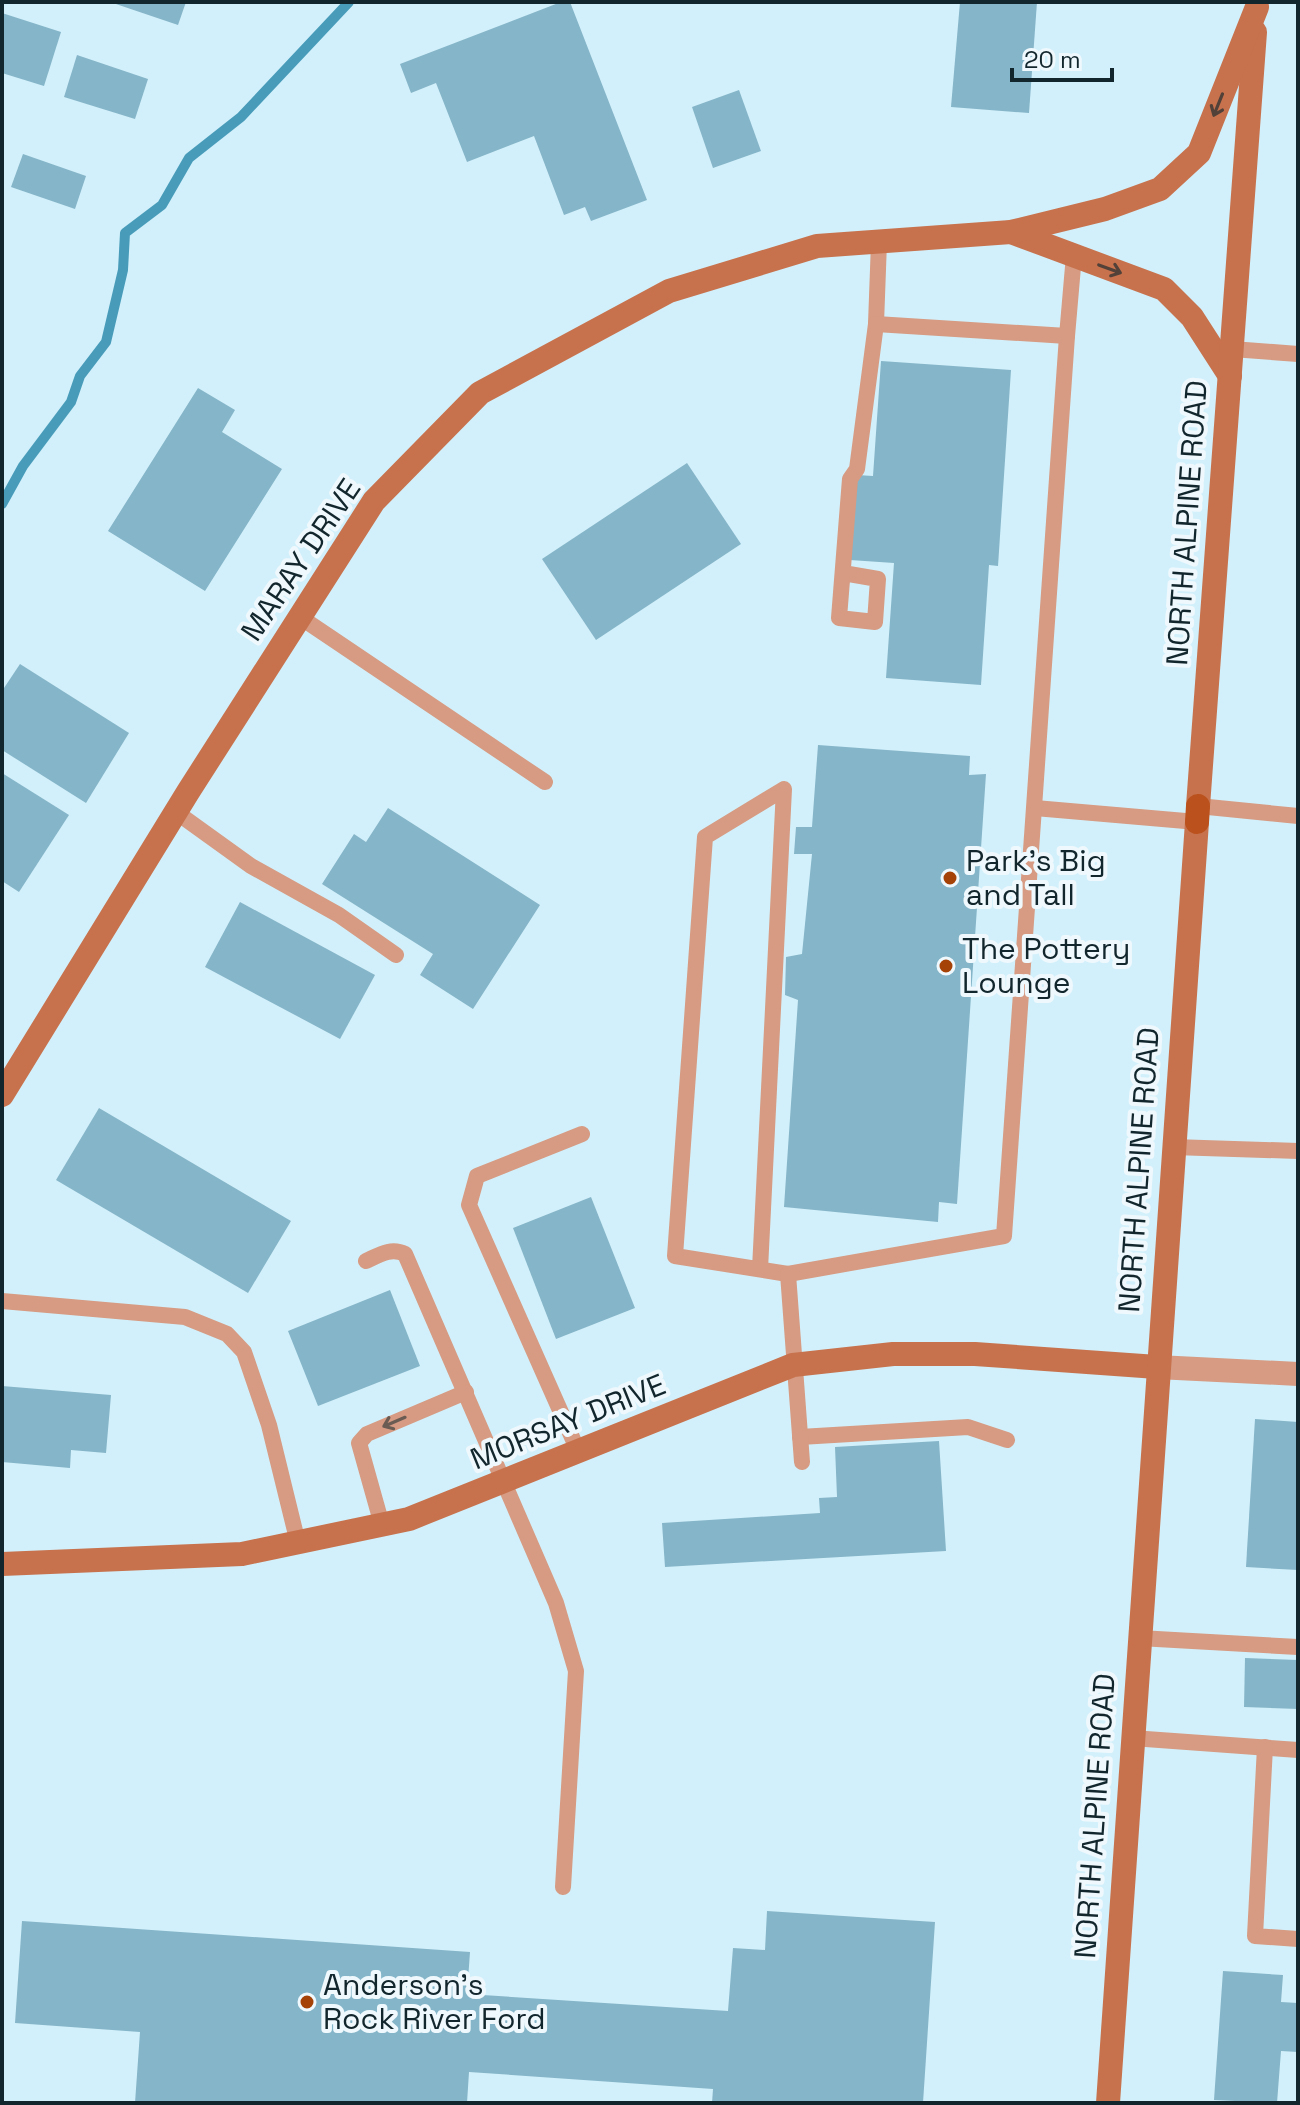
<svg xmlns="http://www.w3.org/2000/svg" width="1300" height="2105" font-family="'Space Grotesk',sans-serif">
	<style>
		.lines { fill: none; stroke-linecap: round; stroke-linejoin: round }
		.stream { stroke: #489cba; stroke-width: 10 }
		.building { fill: #85b5c8 }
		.lane { stroke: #d69b82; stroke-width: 16 }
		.street { stroke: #d69b82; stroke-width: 24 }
		.secondary { stroke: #c7724d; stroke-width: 24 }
		.primary { stroke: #bb521d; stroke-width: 24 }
		.oneway { stroke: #514138 }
		.oneway2 { stroke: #6a5b53 }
		.poi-dot { fill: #a54208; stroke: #eff9fd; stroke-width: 3 }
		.labels { text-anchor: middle; stroke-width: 8; stroke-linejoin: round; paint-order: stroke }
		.street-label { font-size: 30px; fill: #12262d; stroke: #eff9fd }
		.poi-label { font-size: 30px; fill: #12262d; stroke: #eff9fd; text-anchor: start }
	</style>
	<rect width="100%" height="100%" fill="#d2f0fb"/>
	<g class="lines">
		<polyline class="stream" points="2,504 23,466 71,402 80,376 106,342 123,270 125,233 162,205 189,158 241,117 349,2"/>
	</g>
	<g class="building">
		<polygon points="110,2 186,2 178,25"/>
		<polygon points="561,2 570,2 647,200 591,221 585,207 564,215 534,136 467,162 436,83 411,93 400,64"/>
		<polygon points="960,2 1037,2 1029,113 951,107"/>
		<polygon points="2,13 61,32 44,86 2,73"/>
		<polygon points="77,55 148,79 135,119 64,97"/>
		<polygon points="739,90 761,151 713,168 692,107"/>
		<polygon points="23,154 86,176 75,209 11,187"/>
		<polygon points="881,361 1011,370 998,566 989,565 981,685 886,678 894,563 850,560 857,475 873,476"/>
		<polygon points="198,388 235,410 222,432 282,469 205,591 108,531"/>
		<polygon points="687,463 741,544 596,640 542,559"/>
		<polygon points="20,664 129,733 86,803 2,750 2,691"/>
		<polygon points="818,745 970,756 969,775 986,774 957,1204 939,1202 938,1222 784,1207 798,1000 785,995 786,957 802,954 812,854 794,854 796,827 812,827"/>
		<polygon points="2,773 69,815 19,892 2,881"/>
		<polygon points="388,808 540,905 473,1009 420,975 433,954 322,884 354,834 366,842"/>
		<polygon points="240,902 375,975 340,1039 205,967"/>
		<polygon points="99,1108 291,1221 248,1293 56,1180"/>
		<polygon points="591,1197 635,1308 556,1339 513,1228"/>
		<polygon points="390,1290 420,1366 318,1406 288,1331"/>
		<polygon points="2,1386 111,1395 106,1453 71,1450 70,1468 2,1462"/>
		<polygon points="1255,1419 1298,1422 1298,1570 1246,1567"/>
		<polygon points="939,1441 946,1551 665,1567 662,1523 820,1513 819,1498 837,1497 835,1447"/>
		<polygon points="1245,1658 1298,1660 1298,1709 1244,1707"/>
		<polygon points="767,1911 935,1922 923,2103 712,2103 713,2089 469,2072 467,2103 135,2103 140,2032 15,2023 22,1921 470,1952 467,1994 728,2011 733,1948 765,1950"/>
		<polygon points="1223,1971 1283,1975 1281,2002 1298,2003 1298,2052 1281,2051 1277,2103 1214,2100"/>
	</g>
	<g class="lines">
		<g class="lane">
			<polyline points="876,324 879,242"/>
			<polyline points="1067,336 1074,255"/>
			<polyline points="1232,349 1298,354"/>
			<polyline points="300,617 545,782"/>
			<polyline points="1198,806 1298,816"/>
			<polyline points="1035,808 1197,822"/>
			<polyline points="176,812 251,866 339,915 396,955"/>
			<polyline points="1173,1147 1298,1151"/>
			<path d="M366,1261C379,1255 391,1247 405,1254L556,1603L576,1671L563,1887"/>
			<polyline points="760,1269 784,789 705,837 675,1256 788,1274"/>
			<polyline points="2,1301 185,1317 227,1334 244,1352 269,1425 298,1543"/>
			<polyline points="800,1437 968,1427 1007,1440"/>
			<polyline points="579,1453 469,1205 477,1176 582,1134"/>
			<polyline points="802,1462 788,1274 1004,1236 1067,336 876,324 857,469 850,479 839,618 875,622 878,579 843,573"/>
			<polyline points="382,1525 359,1443 367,1434 466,1392"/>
			<polyline points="1139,1638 1298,1647"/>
			<polyline points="1132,1738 1298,1750"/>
			<polyline points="1265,1747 1255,1936 1298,1939"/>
		</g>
		<polyline class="street" points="1157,1367 1298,1374"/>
		<g class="secondary">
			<polyline points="1011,232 1164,289 1192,317 1230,376"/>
			<polyline points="1198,806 1255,32"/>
			<polyline points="2,1095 188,792 374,501 480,393 669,291 817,246 1011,232 1105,209 1160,189 1199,153 1257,7"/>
			<polyline points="2,1564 242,1554 409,1519 793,1365 893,1354 975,1354 1157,1367"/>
			<polyline points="1108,2103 1197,822"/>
		</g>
		<polyline class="primary" points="1197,822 1198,806"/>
	</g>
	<defs><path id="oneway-shaft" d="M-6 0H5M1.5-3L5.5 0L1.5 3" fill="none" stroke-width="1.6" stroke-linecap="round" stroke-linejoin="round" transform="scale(2)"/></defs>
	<g class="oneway">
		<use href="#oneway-shaft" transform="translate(1218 105) rotate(112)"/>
		<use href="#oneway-shaft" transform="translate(1110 269) rotate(20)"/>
	</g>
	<use class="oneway2" href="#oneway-shaft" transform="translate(394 1422) rotate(157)"/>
	<g class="poi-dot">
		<circle cx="950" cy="878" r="8"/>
		<circle cx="946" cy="966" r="8"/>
		<circle cx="307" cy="2002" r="8"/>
	</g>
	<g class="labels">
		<g class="street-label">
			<text transform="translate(1187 523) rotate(-86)" y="10">NORTH ALPINE ROAD</text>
			<text transform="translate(301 560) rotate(-56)" y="10">MARAY DRIVE</text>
			<text transform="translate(1139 1170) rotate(-86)" y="10">NORTH ALPINE ROAD</text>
			<text transform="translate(568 1422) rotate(-22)" y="10">MORSAY DRIVE</text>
			<text transform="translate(1095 1816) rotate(-86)" y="10">NORTH ALPINE ROAD</text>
		</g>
		<g class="poi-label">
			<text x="966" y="871">Park's Big<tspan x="966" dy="34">and Tall</tspan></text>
			<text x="962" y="959">The Pottery<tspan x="962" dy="34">Lounge</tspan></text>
			<text x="323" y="1995">Anderson's<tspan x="323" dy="34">Rock River Ford</tspan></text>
		</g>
	</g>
	<rect width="1300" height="2105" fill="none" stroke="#12262d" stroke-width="8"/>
	<path d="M1012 68v12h100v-12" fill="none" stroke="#12262d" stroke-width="4"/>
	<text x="1024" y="68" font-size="24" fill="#12262d" stroke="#eff9fd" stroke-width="6" paint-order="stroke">20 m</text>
</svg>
